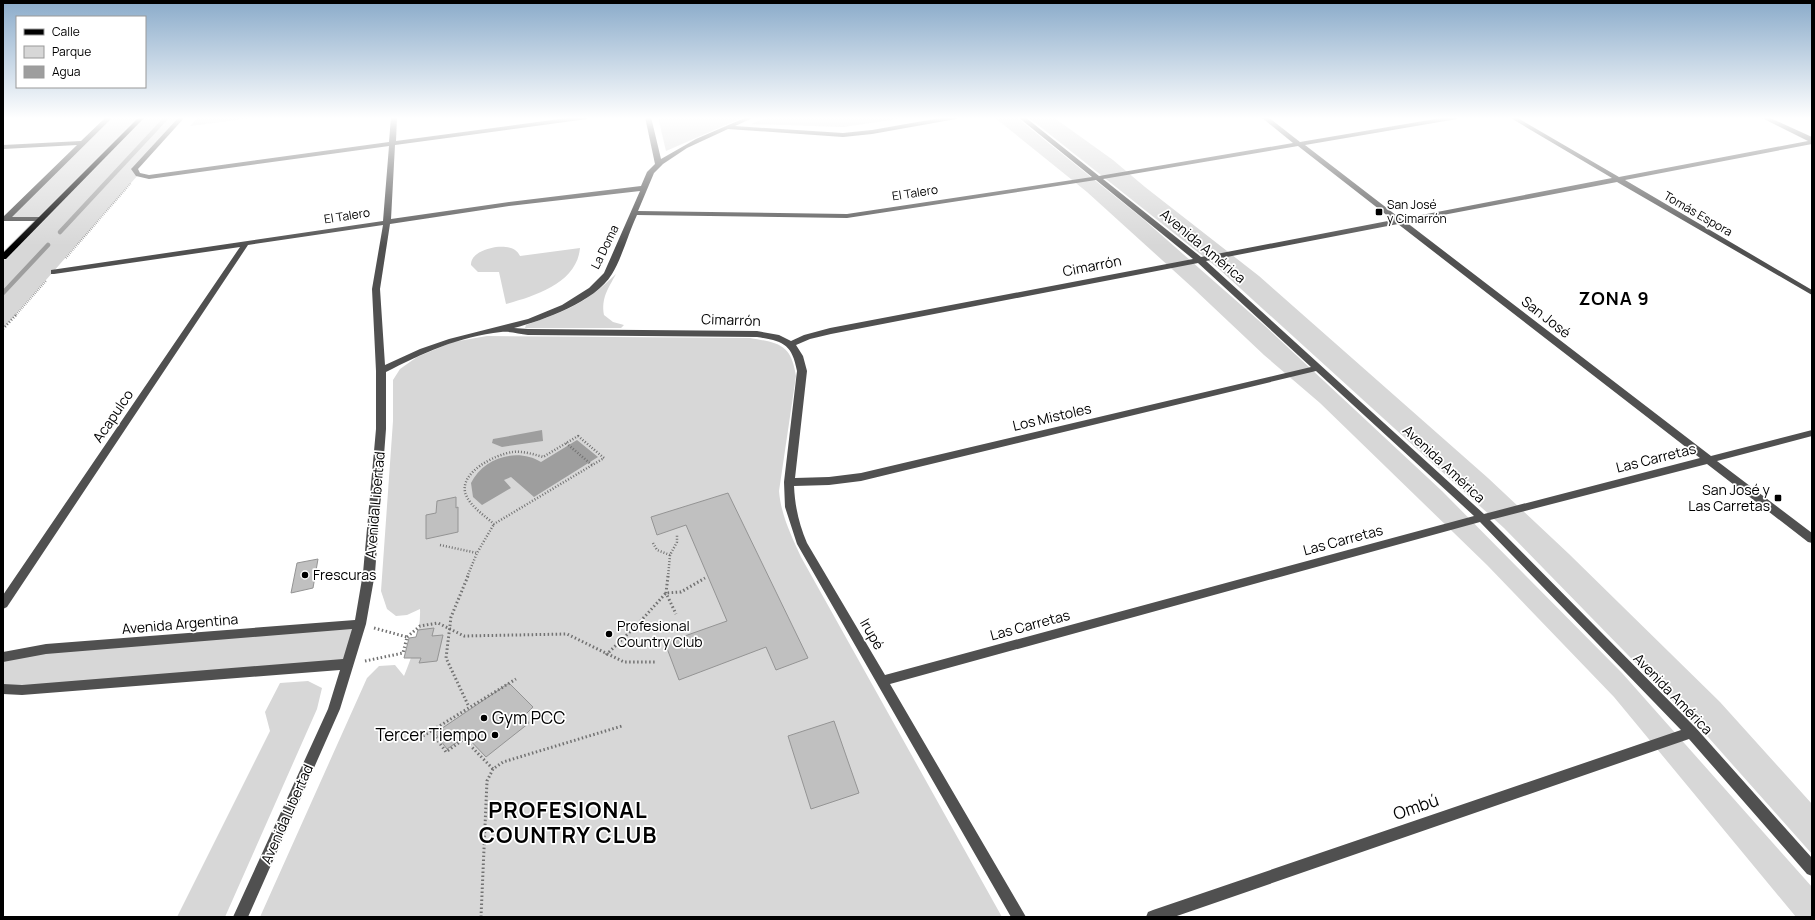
<svg xmlns="http://www.w3.org/2000/svg" width="1815" height="920" font-family="Manrope,sans-serif">
	<style>
		.green { fill: #d7d7d7 }
		.water { fill: #9e9e9e }
		.lines { fill: none; stroke-linecap: round; stroke-linejoin: round }
		.stream { stroke: #9e9e9e; stroke-width: 4.5 }
		.building { fill: #c0c0c0; stroke: #949494 }
		.major-casing { stroke: #dbdbdb; stroke-width: 2 }
		.path-far2 { stroke: #727272; stroke-width: 2; stroke-dasharray: 0.5 1.5; stroke-linecap: butt }
		.path-far1 { stroke: #727272; stroke-width: 2.5; stroke-dasharray: 1 2; stroke-linecap: butt }
		.path { stroke: #727272; stroke-width: 3; stroke-dasharray: 1.5 2.5; stroke-linecap: butt }
		.minor { fill: #505050; fill-rule: evenodd }
		.major { fill: #000; fill-rule: evenodd }
		.poi-dot { fill: #000; stroke: #fff; stroke-width: 1.5 }
		.labels { text-anchor: middle; stroke-width: 3.5; stroke-linejoin: round; paint-order: stroke }
		.far-street-label { font-size: 12px; fill: #000; stroke: #fff }
		.far-poi-label { font-size: 12px; fill: #000; stroke: #fff; text-anchor: start }
		.street-label { font-size: 14px; fill: #000; stroke: #fff }
		.poi-label { font-size: 14px; fill: #000; stroke: #fff; text-anchor: start }
		.near-poi-label { font-size: 17px; fill: #000; stroke: #fff; text-anchor: start }
		.near-street-label { font-size: 17px; fill: #000; stroke: #fff }
		.district-label { font-size: 18px; font-weight: bold; letter-spacing: 1px; fill: #000; stroke: #fff }
		.near-district-label { font-size: 22px; font-weight: bold; letter-spacing: 1px; fill: #000; stroke: #fff }
	</style>
	<rect width="100%" height="100%" fill="#fff"/>
	<g class="green">
		<polygon points="110,117 182,117 139,163 135,169 138,175 3,329 3,257 39,220 5,219"/>
		<polygon points="198,117 259,117 190,126"/>
		<polygon points="658,117 744,117 666,151"/>
		<polygon points="768,117 912,117 843,127 751,124"/>
		<polygon points="994,117 1016,117 1142,218 1265,326 1442,491 1622,673 1812,887 1812,917 1796,917 1614,697 1487,565 1320,403 1264,355 1194,289 1087,192"/>
		<polygon points="1028,117 1053,117 1113,160 1145,187 1259,276 1488,478 1569,554 1720,702 1812,804 1812,854 1708,737 1504,528 1219,269"/>
		<path d="M496,247C505,246 516,247 520,256L580,248C577,283 535,296 506,304L499,272H478L471,265C471,253 486,249 496,247Z"/>
		<path d="M616,274C608,289 601,298 604,315L613,322L624,325L621,328H525L526,325C566,311 585,304 616,274Z"/>
		<path d="M487,336L750,338C779,343 791,344 796,376L779,491C781,515 791,535 801,557L1002,917H260L367,678L379,666L395,665L404,676C413,654 421,631 420,609L407,615L396,616L387,609L381,591L393,421V380L400,369L417,357L453,342Z"/>
		<polygon points="360,624 349,664 3,689 3,657"/>
		<polygon points="308,681 322,688 317,709 225,917 177,917 270,731 265,712 280,683"/>
	</g>
	<g class="water">
		<polygon points="542,430 543,441 502,447 492,443 493,439"/>
		<path d="M577,440L598,457L534,497L511,477L504,480L511,488L482,505L473,497L471,483C483,458 517,447 541,462Z"/>
	</g>
	<g class="lines">
		<g class="stream">
			<polyline points="60,232 167,117"/>
			<polyline points="3,293 48,245"/>
		</g>
	</g>
	<g class="building">
		<polygon points="728,493 808,658 776,670 766,647 679,680 665,643 727,621 686,525 657,535 651,517"/>
		<polygon points="456,497 456,508 458,507 458,532 426,539 426,515 436,513 437,501"/>
		<polygon points="318,559 313,588 291,593 297,563"/>
		<polygon points="434,628 432,636 443,635 437,661 419,663 421,658 404,658 409,638 416,637 418,630"/>
		<polygon points="509,683 533,707 524,716 529,723 486,757 466,736 447,749 435,733"/>
		<polygon points="834,721 859,793 811,809 788,736"/>
	</g>
	<g class="lines">
		<defs>
			<polygon id="major" points="139,117 145,117 6,259 3,259 3,253"/>
		</defs>
		<use href="#major" class="major-casing"/>
		<g class="path-far2">
			<polyline points="66,258 131,183"/>
			<polyline points="15,316 46,281"/>
		</g>
		<g class="path-far1">
			<polyline points="3,329 16,315"/>
			<path d="M578,436L604,458L494,524C485,516 471,507 466,495C457,473 496,454 513,452C523,451 533,454 543,457Z"/>
			<polyline points="566,443 592,465"/>
			<polyline points="653,543 657,550 670,555"/>
			<polyline points="440,545 477,553"/>
			<polyline points="467,577 477,553 494,524"/>
			<polyline points="668,577 670,555 677,542 677,534"/>
		</g>
		<g class="path">
			<polyline points="468,576 451,617 446,658 469,707"/>
			<polyline points="668,576 666,593 676,614"/>
			<polyline points="407,637 420,626 438,623 464,636 567,634 624,662 657,662"/>
			<polyline points="606,655 638,624 666,593 681,592 705,578"/>
			<polyline points="365,661 403,653 407,637 374,628"/>
			<polyline points="431,731 446,752 464,739 493,769"/>
			<polyline points="423,736 516,679"/>
			<polyline points="481,917 487,781 493,769 503,762 622,726"/>
		</g>
		<g class="minor">
			<polygon points="106,117 113,117 12,217 42,217 42,221 3,221 3,217 77,145 3,149 3,145 81,141"/>
			<path d="M179,117H185L138,169L140,173L149,175L389,142L391,117H397L396,141L574,117H590L587,119L395,145L391,219L509,202L641,186L647,172L655,164L645,117H651L661,159L696,139L747,117H755L735,126L843,133L872,130L946,117H959L956,119L872,134L843,137L728,129L687,148L663,164L654,173L638,211L847,214L1092,177L1018,117H1025L1099,176L1293,143L1261,117H1268L1300,142L1447,117H1460L1457,119L1305,145L1401,219L1612,178L1509,117H1516L1619,177L1808,141L1760,117H1768L1812,137V144L1625,180L1812,290V295L1617,182L1406,222L1711,456L1812,430V436L1717,461L1812,533V543L1808,542L1707,464L1490,520L1696,728L1812,858V876L1807,874L1689,739L1174,917H1146L1148,912L1153,910L1681,730L1480,522L890,684L1026,917H1011L797,544L785,507L784,482L797,371C792,344 783,341 757,337L528,335C519,334 510,331 501,332C460,336 421,354 386,372V429L375,573L366,624L340,709L248,917H233L328,709L340,670L22,695L3,694V684L22,685L343,659L352,629L46,654L3,662V652L46,644L355,620L363,573L376,429V371L372,289L383,225L248,245L7,607L3,609V595L240,247L54,274H51V270L383,221L389,146L149,179L136,176L131,169L132,168ZM1298,146L1393,220L1201,257L1103,179ZM1096,180L1193,259L830,328L804,335L791,341L779,335L757,331L528,329L514,328C544,320 595,302 612,274C621,260 629,232 637,215L847,218ZM640,191L604,273L589,288L562,305L528,319L449,339L420,349L385,365L380,289L390,224L509,206ZM1398,224L1700,458L1484,514L1206,261ZM1198,263L1311,367L861,473L829,477L795,478L807,371L803,356L796,345L810,339L831,334ZM1316,371L1474,516L885,675L807,543C799,524 795,507 794,486L829,485L861,481Z"/>
		</g>
		<use href="#major" class="major"/>
	</g>
	<linearGradient id="sky" x2="0" y2="1"><stop stop-color="#8aabca"/><stop offset="0.48" stop-color="#fff"/><stop offset="1" stop-color="#fff" stop-opacity="0"/></linearGradient>
	<rect width="1815" height="246" fill="url(#sky)"/>
	<g class="poi-dot">
		<rect x="1375" y="208" width="8" height="8" rx="2"/>
		<rect x="1774" y="494" width="8" height="8" rx="2"/>
		<circle cx="305" cy="575" r="4"/>
		<circle cx="609" cy="634" r="4"/>
		<circle cx="484" cy="718" r="4"/>
		<circle cx="495" cy="735" r="4"/>
	</g>
	<g class="labels">
		<g class="far-street-label">
			<text transform="translate(915 193) rotate(-9)" y="4">El Talero</text>
			<text transform="translate(1698 214) rotate(30)" y="4">Tomás Espora</text>
			<text transform="translate(347 216) rotate(-9)" y="4">El Talero</text>
			<text transform="translate(605 247) rotate(-64)" y="4">La Doma</text>
		</g>
		<g class="far-poi-label">
			<text x="1387" y="209">San José<tspan x="1387" dy="14">y Cimarrón</tspan></text>
		</g>
		<g class="street-label">
			<text transform="translate(1203 246) rotate(40)" y="5">Avenida América</text>
			<text transform="translate(1092 266) rotate(-11)" y="5">Cimarrón</text>
			<text transform="translate(1546 317) rotate(38)" y="5">San José</text>
			<text transform="translate(731 320) rotate(2)" y="5">Cimarrón</text>
			<text transform="translate(113 416) rotate(-56)" y="5">Acapulco</text>
			<text transform="translate(1052 417) rotate(-13)" y="5">Los Mistoles</text>
			<text transform="translate(1656 458) rotate(-14)" y="5">Las Carretas</text>
			<text transform="translate(1444 464) rotate(43)" y="5">Avenida América</text>
			<text transform="translate(375 505) rotate(-85)" y="5">Avenida Libertad</text>
			<text transform="translate(1343 540) rotate(-15)" y="5">Las Carretas</text>
			<text transform="translate(180 624) rotate(-5)" y="5">Avenida Argentina</text>
			<text transform="translate(1030 625) rotate(-15)" y="5">Las Carretas</text>
			<text transform="translate(872 634) rotate(60)" y="5">Irupé</text>
			<text transform="translate(1673 694) rotate(46)" y="5">Avenida América</text>
			<text transform="translate(287 814) rotate(-66)" y="5">Avenida Libertad</text>
		</g>
		<g class="poi-label">
			<text x="1770" y="495" text-anchor="end">San José y<tspan x="1770" dy="16">Las Carretas</tspan></text>
			<text x="313" y="580">Frescuras</text>
			<text x="617" y="631">Profesional<tspan x="617" dy="16">Country Club</tspan></text>
		</g>
		<g class="near-poi-label">
			<text x="492" y="724">Gym PCC</text>
			<text x="487" y="741" text-anchor="end">Tercer Tiempo</text>
		</g>
		<g class="near-street-label">
			<text transform="translate(1416 807) rotate(-19)" y="6">Ombú</text>
		</g>
		<g class="district-label">
			<text x="1614" y="305">ZONA 9</text>
		</g>
		<g class="near-district-label">
			<text x="568" y="818">PROFESIONAL<tspan x="568" dy="25">COUNTRY CLUB</tspan></text>
		</g>
	</g>
	<rect width="1815" height="920" fill="none" stroke="#000000" stroke-width="8"/>
	<rect x="16" y="16" width="130" height="72" fill="#ffffff" stroke="#999999"/>
	<rect x="24" y="29" width="20" height="6" fill="#000000" stroke="#999999"/>
	<text x="52" y="36" font-size="12" fill="#000000">Calle</text>
	<rect x="24" y="46" width="20" height="12" fill="#d7d7d7" stroke="#999999"/>
	<text x="52" y="56" font-size="12" fill="#000000">Parque</text>
	<rect x="24" y="66" width="20" height="12" fill="#9e9e9e" stroke="#999999"/>
	<text x="52" y="76" font-size="12" fill="#000000">Agua</text>
</svg>
